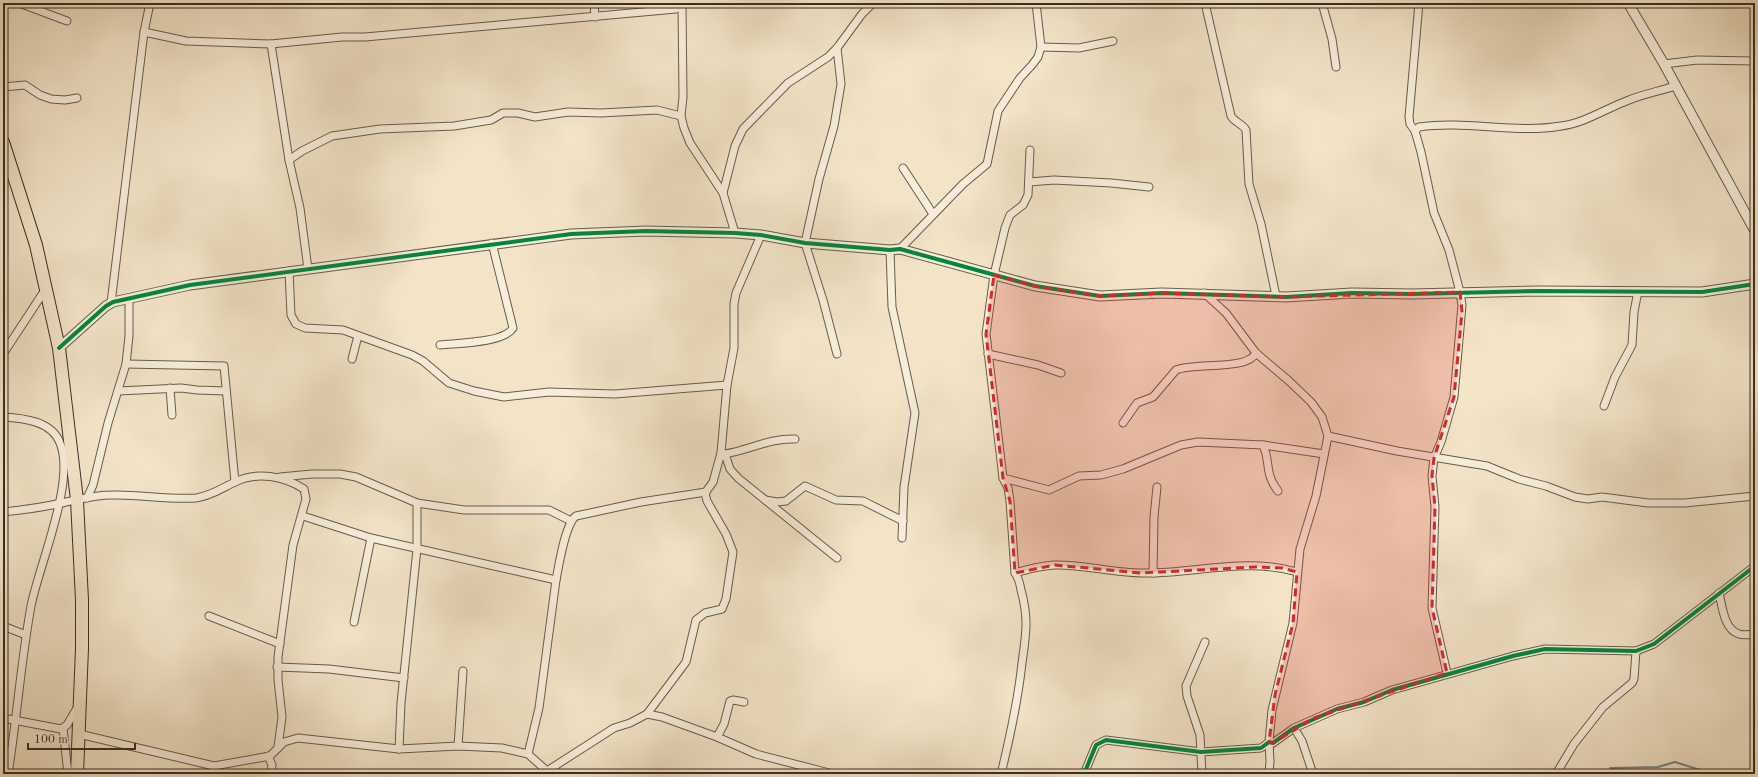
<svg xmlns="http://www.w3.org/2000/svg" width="1758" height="777" font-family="'Old Standard TT',serif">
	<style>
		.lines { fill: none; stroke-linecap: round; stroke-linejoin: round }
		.stream { stroke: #788282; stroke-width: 2 }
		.minor-casing { stroke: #685b4c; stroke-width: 9 }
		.tertiary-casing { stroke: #685b4c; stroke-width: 11 }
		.trunk-casing { stroke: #3a2d23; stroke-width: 14 }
		.minor { stroke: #f7eddb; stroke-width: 7 }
		.tertiary { stroke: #f7eddb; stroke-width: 9 }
		.trunk { stroke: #f3e4c8; stroke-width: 12 }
		.cycleway-casing { stroke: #f7eddb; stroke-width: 6 }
		.cycleway { stroke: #00873e; stroke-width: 4 }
		.marked { fill: #d62828; fill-opacity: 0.2; stroke: #d62828; stroke-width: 3; stroke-dasharray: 8 5; stroke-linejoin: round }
	</style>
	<rect width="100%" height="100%" fill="#f3e4c8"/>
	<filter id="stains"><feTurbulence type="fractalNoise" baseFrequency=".005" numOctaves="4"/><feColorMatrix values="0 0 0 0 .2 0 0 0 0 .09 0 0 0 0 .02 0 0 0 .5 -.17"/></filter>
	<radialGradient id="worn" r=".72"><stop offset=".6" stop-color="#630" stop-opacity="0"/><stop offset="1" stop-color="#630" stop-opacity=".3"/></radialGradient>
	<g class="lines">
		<polyline class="stream" points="1610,768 1658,767 1675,762 1713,774"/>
		<defs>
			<g id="minor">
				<polyline points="19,3 67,21"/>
				<polyline points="594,3 595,17"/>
				<path d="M1205,3L1231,116C1235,123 1242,123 1246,130L1249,184L1261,224L1276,296"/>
				<polyline points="1322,3 1332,39 1336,67"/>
				<polyline points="1419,3 1409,117 1410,124 1415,131 1421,152 1434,213 1449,250 1460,292 1462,305 1454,397 1441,442 1434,458 1432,476 1435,507 1432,608 1447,673"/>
				<polyline points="682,5 683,97 681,116 684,128 690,143 723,193"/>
				<polyline points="144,32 186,41 271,44 342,37 365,37 676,9 685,3"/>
				<polyline points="271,44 289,160 300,208 308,269"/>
				<polyline points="1041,47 1079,48 1113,41"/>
				<polyline points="837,48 841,84 834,126 819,179 805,243 823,300 837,354"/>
				<polyline points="1664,64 1697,60 1755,61"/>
				<polyline points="3,87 25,85 40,95 51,99 65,100 77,98"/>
				<path d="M1415,131L1419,127C1466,120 1514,134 1561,126C1585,123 1607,108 1629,100C1644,94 1660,91 1675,86"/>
				<polyline points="289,160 302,151 332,136 380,129 454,126 491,120 503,113 518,113 535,117 568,112 601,113 657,110 681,116"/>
				<polyline points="903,168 933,214"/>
				<polyline points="1029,182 1054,180 1111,183 1149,187"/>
				<polyline points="735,233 723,193 735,146 743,129 788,83 828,57 837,48 862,14 873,3"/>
				<polyline points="900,249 963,184 987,164 998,111 1020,78 1032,65 1038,57 1041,47 1036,3"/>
				<polyline points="890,250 892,307 915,413 904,487 902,538"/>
				<polyline points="289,271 291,315 296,324 305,328 343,330 412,355 423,361 449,383 474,391 504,397 549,392 615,394 727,385"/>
				<polyline points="1204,293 1226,313 1256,353 1289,381 1311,402 1322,417 1328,436 1316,496 1300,549 1293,623 1272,710 1269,742 1270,761 1269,774"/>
				<polyline points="111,303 144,32 150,3"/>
				<path d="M440,345C457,343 504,343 513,328L492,243"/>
				<polyline points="3,354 45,290"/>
				<polyline points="988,354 1038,365 1061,373"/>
				<polyline points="352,359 358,336"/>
				<polyline points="126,364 224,366 235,482"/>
				<polyline points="170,388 172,415"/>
				<polyline points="118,391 181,388 197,390 226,391"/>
				<polyline points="1604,406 1615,377 1632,345 1634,312 1638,291"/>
				<path d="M3,417C23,418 52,421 60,443C76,481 39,565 31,606C21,661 17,718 8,774"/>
				<path d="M1123,423L1137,403L1153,397L1176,370C1196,362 1247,371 1256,353"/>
				<polyline points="1328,436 1397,451 1487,466 1519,479 1546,486 1575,497 1588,499 1602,497 1648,503 1685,503 1755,496"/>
				<path d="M1263,445C1271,463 1264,473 1278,491"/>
				<polyline points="721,453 725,454 730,469 738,478 837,558"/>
				<path d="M725,454C749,450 770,438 795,439"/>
				<polyline points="280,477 312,474 340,474 356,477 417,503 464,510 549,510 571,521"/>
				<polyline points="1003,478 1049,490 1079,476 1101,475 1123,469 1181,445 1198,442 1263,445 1324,454"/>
				<polyline points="87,498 93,485 108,423 126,364 129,336 129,298"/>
				<polyline points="765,500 777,502 786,501 805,486 836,500 863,501 903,521"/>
				<path d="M3,512C24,510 45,507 66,502C81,499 96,495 111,495C139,494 168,500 196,498C211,496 222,488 235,482C257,471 284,476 304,489L306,499L293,545L278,657V680L282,717L278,747"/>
				<polyline points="303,516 371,538 556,580 539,708 528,754"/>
				<path d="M1015,573C1028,569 1040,566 1054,565C1083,564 1112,573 1142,573C1193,574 1247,557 1297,572"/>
				<polyline points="1153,573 1154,517 1157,487"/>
				<path d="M556,580C559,565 565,524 576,516L641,502L706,492"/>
				<path d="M1719,593C1722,605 1724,630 1739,634C1744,636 1750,634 1755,634"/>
				<polyline points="209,616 280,644"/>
				<polyline points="354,622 371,538"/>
				<polyline points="3,626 26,635"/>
				<polyline points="277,667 329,669 404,678"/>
				<polyline points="647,714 686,662 696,620 705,613 722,609 726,599 733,552 726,534 707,501 705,493 713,482 721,453 727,385 734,348 734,304 736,293 761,235"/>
				<polyline points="3,718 61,729 67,725 77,708"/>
				<polyline points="63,728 68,774"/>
				<polyline points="1294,728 1302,741 1313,774"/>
				<polyline points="79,734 214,766 270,756 284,742 298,738 399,749 458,746 502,748 528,754 547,771 543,774"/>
				<polyline points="717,737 724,724 730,701 733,700 744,702"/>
				<polyline points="458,746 463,671"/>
				<polyline points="399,749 401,703 417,549 417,503"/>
				<polyline points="268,756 272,765 271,774"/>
				<polyline points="547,771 614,728 630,723 647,714 662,717 717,737 756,754 833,774"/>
				<path d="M1001,774C1010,737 1018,701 1022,663C1026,634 1029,619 1021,590C1020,584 1019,578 1015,573L1010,501L1008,488L1003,478L986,334L994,275L1005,228L1010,215L1023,205L1028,195L1030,150"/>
				<polyline points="1084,774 1096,745 1106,740 1201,752 1261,748 1269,742 1273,743 1294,728 1337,709 1364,702 1392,690 1513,656 1545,649 1636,651 1654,644 1755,566"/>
				<polyline points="1202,774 1200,735 1187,696 1186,686 1205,642"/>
				<polyline points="1556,774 1574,744 1603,707 1632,683 1634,679 1636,651"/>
			</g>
			<g id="tertiary">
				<polyline points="1628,3 1664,64 1755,231"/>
				<polyline points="59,348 106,306 113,302 190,285 571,234 646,231 735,233 761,235 805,243 890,250 900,249 1035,286 1100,296 1162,293 1286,297 1352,293 1412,294 1536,291 1702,292 1755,284"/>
			</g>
			<polyline id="trunk" points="3,142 36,245 59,348 77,500 82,600 82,648 77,774"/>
		</defs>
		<use href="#minor" class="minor-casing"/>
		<use href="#tertiary" class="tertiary-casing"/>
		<use href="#trunk" class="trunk-casing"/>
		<use href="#minor" class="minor"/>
		<use href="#tertiary" class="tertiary"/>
		<use href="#trunk" class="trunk"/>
		<defs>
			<g id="cycleway">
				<polyline points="59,348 106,306 113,302 190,285 571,234 646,231 735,233 761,235 805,243 890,250 900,249 1035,286 1100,296 1162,293 1286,297 1352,293 1412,294 1536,291 1702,292 1755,284"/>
				<polyline points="1084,774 1096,745 1106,740 1201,752 1261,748 1269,742 1273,743 1294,728 1337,709 1364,702 1392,690 1513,656 1545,649 1636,651 1654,644 1755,566"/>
			</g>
		</defs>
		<use href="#cycleway" class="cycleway-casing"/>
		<use href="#cycleway" class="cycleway"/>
	</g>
	<path class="marked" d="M994,275L1035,286L1100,296L1162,293L1286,297L1460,292L1462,312L1454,397L1434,458L1432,476L1435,507L1432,608L1447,673L1314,718L1273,743L1269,742L1275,695L1293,623L1297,572L1282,568L1255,567L1141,573L1055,565L1015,573L1010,501L1003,478L986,334Z"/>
	<rect width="1758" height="777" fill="none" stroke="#f3e4c8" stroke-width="16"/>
	<rect x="4" y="4" width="1750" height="769" fill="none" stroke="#3a2d23" stroke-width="2"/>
	<rect x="8" y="8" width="1742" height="761" fill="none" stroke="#3a2d23"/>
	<path d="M28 743v6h107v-6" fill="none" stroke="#3a2d23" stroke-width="2"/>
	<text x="34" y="743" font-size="12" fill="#3a2d23" stroke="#f7eddb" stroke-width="3" paint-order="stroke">100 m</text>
	<rect width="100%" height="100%" filter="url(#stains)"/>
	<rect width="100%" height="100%" fill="url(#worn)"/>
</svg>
